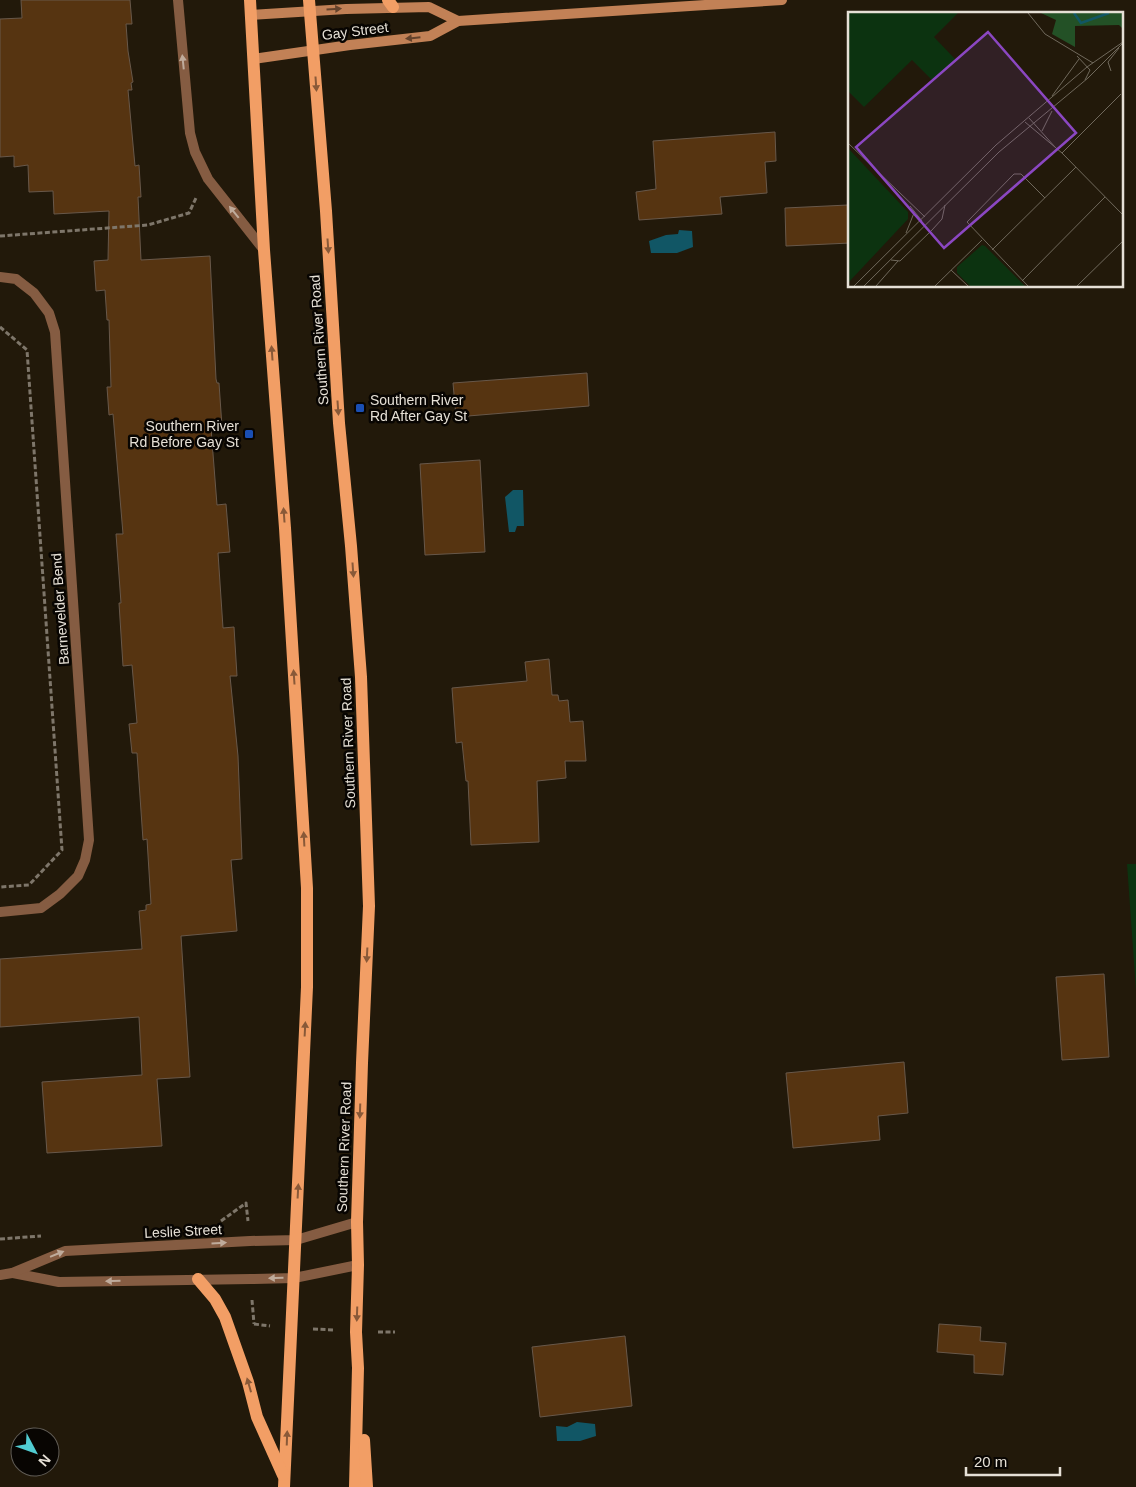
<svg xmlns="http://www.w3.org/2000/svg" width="1136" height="1487" font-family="Arial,sans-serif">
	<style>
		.green { fill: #0c3310 }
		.water { fill: #115665 }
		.building { fill: #563411; stroke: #68584a }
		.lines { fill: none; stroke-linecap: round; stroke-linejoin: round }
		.path { stroke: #7e766a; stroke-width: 3; stroke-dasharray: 5 2.5; stroke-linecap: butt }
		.minor { stroke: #855c42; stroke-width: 10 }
		.tertiary { stroke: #855c42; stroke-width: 10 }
		.secondary { stroke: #c28156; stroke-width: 10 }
		.primary { stroke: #f29e65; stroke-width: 12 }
		.oneway { fill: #65432c }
		.oneway2 { fill: #bfab9b }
		.oneway3 { fill: #895938 }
		.transit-dot { fill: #1a4fb4; stroke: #080502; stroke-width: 2 }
		.labels { text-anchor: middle; stroke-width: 5; stroke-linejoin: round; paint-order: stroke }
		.street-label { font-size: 14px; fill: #e6e0d6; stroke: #080502 }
		.poi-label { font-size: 14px; fill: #e6e0d6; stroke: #080502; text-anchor: start }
		.inset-river { fill: none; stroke: #115665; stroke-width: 2.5 }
		.inset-road { fill: none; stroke: #70695c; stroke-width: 1 }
		.view { fill: #8b47c2; fill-opacity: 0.15; stroke: #8b47c2; stroke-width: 2.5 }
		.inset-edge { fill: none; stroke: #e6e0d6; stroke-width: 2.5 }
	</style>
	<rect width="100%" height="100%" fill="#22190a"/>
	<polygon class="green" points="1127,864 1136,864 1136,991"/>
	<g class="water">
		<polygon points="679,230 692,231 693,247 677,253 651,253 649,241 666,235 678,234"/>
		<polygon points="513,490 523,490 524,526 517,526 515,532 509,532 505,497"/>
		<polygon points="577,1422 595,1424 596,1436 580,1441 557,1441 556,1426 567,1427"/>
	</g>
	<g class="building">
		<polygon points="21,0 130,0 132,24 126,24 128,51 133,82 131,83 132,90 128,90 135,166 139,165 141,197 138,197 141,260 210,256 216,379 217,383 219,383 222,427 211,428 217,505 226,504 230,552 218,553 223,628 234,627 237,676 230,676 238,756 242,859 231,860 237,931 181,936 190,1077 157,1079 162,1146 47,1153 42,1082 142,1075 139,1017 0,1027 0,959 142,949 139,911 146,910 146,905 151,904 147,839 143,840 137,753 132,753 129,724 137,723 132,665 123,666 119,603 121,603 116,534 123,534 113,414 109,415 107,387 111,387 109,320 107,320 105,290 96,291 94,261 108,260 109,211 54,214 53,191 29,192 28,165 14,167 14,156 0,157 0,19 22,18"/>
		<polygon points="775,132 776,161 765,162 767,193 720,197 722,214 639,220 636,192 656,189 653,141"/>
		<polygon points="848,205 850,243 786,246 785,208"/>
		<polygon points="587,373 589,406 456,417 453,383"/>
		<polygon points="480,460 485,552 425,555 420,464"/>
		<polygon points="549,659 552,695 558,695 559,701 568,700 570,722 583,721 586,761 565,761 566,778 537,781 539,842 471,845 468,781 466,781 462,742 456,743 452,688 527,681 525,662"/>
		<polygon points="1104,974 1109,1057 1062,1060 1056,977"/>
		<polygon points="904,1062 908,1113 878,1116 880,1140 793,1148 786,1073"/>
		<polygon points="939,1324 981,1327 980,1341 1006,1343 1003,1375 974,1373 974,1355 937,1352"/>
		<polygon points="625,1336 632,1406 540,1417 532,1347"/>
	</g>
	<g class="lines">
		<g class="path">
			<polyline points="0,236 148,225 189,213 196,198"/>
			<polyline points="0,327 27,350 62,850 29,885 0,887"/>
			<polyline points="221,1221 246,1203 248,1221"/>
			<polyline points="0,1239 41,1236"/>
			<polyline points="252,1300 254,1324"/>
			<polyline points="254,1324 270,1326"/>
			<polyline points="313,1329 335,1330"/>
			<polyline points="378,1332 395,1332"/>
		</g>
		<g class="minor">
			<polyline points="178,0 190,133 195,152 208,179 264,250"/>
			<polyline points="0,277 16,279 34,293 49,313 55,332 89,840 85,860 78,876 60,894 41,908 0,912"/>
		</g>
		<g class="tertiary">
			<polyline points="13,1273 59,1282 251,1279 294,1278 358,1265"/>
			<polyline points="0,1275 12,1273 65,1251 250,1241 296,1240 357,1222"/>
		</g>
		<g class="secondary">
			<polyline points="251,15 346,9 429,7 458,21"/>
			<polyline points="253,59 350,45 430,36 458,21 782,0"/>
		</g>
		<g class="primary">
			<polyline points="250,0 264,250 285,528 307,888 307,987 284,1487"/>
			<polyline points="309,0 326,211 339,423 351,546 361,677 369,906 362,1063 357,1222 358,1265 356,1332 358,1368 355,1487"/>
			<polyline points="388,0 393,7"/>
			<polyline points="198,1279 215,1299 225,1317 248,1382 257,1417 283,1475"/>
			<polyline points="364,1440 367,1487"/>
		</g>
	</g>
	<defs><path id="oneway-solid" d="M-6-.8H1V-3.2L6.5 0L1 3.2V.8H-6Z" transform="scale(1.25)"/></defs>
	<g class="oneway">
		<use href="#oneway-solid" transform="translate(334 9) rotate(-3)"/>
		<use href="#oneway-solid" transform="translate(413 38) rotate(174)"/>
	</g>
	<g class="oneway2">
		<use href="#oneway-solid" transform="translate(183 62) rotate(-96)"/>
		<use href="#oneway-solid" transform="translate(234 212) rotate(-129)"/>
		<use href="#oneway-solid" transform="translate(219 1243) rotate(-3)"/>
		<use href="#oneway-solid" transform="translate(57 1254) rotate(-22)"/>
		<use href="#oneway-solid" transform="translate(276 1278) rotate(178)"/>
		<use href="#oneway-solid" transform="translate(113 1281) rotate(179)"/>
	</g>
	<g class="oneway3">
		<use href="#oneway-solid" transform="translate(316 84) rotate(86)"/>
		<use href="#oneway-solid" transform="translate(328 246) rotate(86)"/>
		<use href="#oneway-solid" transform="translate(272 353) rotate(-94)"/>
		<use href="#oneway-solid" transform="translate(338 408) rotate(86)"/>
		<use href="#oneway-solid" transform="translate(284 515) rotate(-94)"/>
		<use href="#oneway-solid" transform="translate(353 570) rotate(86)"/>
		<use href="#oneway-solid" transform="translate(294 677) rotate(-94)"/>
		<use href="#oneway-solid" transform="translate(304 839) rotate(-93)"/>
		<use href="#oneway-solid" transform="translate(367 955) rotate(93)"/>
		<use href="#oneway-solid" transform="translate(305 1029) rotate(-87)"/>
		<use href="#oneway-solid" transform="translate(360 1111) rotate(92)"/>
		<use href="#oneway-solid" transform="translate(298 1191) rotate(-87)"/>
		<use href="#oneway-solid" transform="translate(357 1314) rotate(92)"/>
		<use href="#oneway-solid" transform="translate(249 1385) rotate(-106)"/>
		<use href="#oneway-solid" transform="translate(287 1438) rotate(-88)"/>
	</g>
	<g class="transit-dot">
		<rect x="355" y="403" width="10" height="10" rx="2.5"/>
		<rect x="244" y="429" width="10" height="10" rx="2.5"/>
	</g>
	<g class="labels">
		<g class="street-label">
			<text transform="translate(355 31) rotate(-7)" y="5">Gay Street</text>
			<text transform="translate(319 340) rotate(-94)" y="5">Southern River Road</text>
			<text transform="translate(60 609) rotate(-94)" y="5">Barnevelder Bend</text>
			<text transform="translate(348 743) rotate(-92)" y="5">Southern River Road</text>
			<text transform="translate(344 1147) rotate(-88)" y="5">Southern River Road</text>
			<text transform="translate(183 1231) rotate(-3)" y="5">Leslie Street</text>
		</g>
		<g class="poi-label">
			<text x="370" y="405">Southern River<tspan x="370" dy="16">Rd After Gay St</tspan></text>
			<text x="239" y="431" text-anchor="end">Southern River<tspan x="239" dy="16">Rd Before Gay St</tspan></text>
		</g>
	</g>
	<g transform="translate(848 12)">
		<rect width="275" height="275" fill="#22190a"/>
		<path d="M0,1H110L86,25L107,47L85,69L64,48L16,95L0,79ZM0,136L60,200V207L0,271ZM134,233L137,234L177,274H122L109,261V255Z" fill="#0c3310"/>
		<path d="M193,1H275V17L271,13L227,14V35L204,22L208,8Z" fill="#235126"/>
		<path class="inset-river" d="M226,1L233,11L261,1"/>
		<path class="inset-road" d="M180,1L197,22L245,51M229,44L242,58L237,68M263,59L260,50L271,36M204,84L231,47M181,106L207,135M177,110L214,141L275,203M194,119L204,99M0,131L77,205M214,141L273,82M62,194L74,209M58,221L66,201M144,238L228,155M43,248L52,249L84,218L94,207L97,193M103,258L120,274M174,269L257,185M6,274L148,133L239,55L275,30M16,274L151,140L240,66L274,32M28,274L50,249M87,274L134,228M180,274L119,210L166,162H173L197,186M229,274L275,229"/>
		<path class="view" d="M140,20L228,121L96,236L8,135Z"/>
		<rect width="275" height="275" class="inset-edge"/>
	</g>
	<g transform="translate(35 1452) rotate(131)"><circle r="24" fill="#080502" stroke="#615d57"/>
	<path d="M0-4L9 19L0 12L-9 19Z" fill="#51ccd1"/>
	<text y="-8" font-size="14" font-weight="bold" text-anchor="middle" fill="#e6e0d6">N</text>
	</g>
	<path d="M966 1467v8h94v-8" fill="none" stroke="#e6e0d6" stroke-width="2.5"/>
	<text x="974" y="1467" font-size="15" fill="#e6e0d6" stroke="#080502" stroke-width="4" paint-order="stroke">20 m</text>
</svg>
